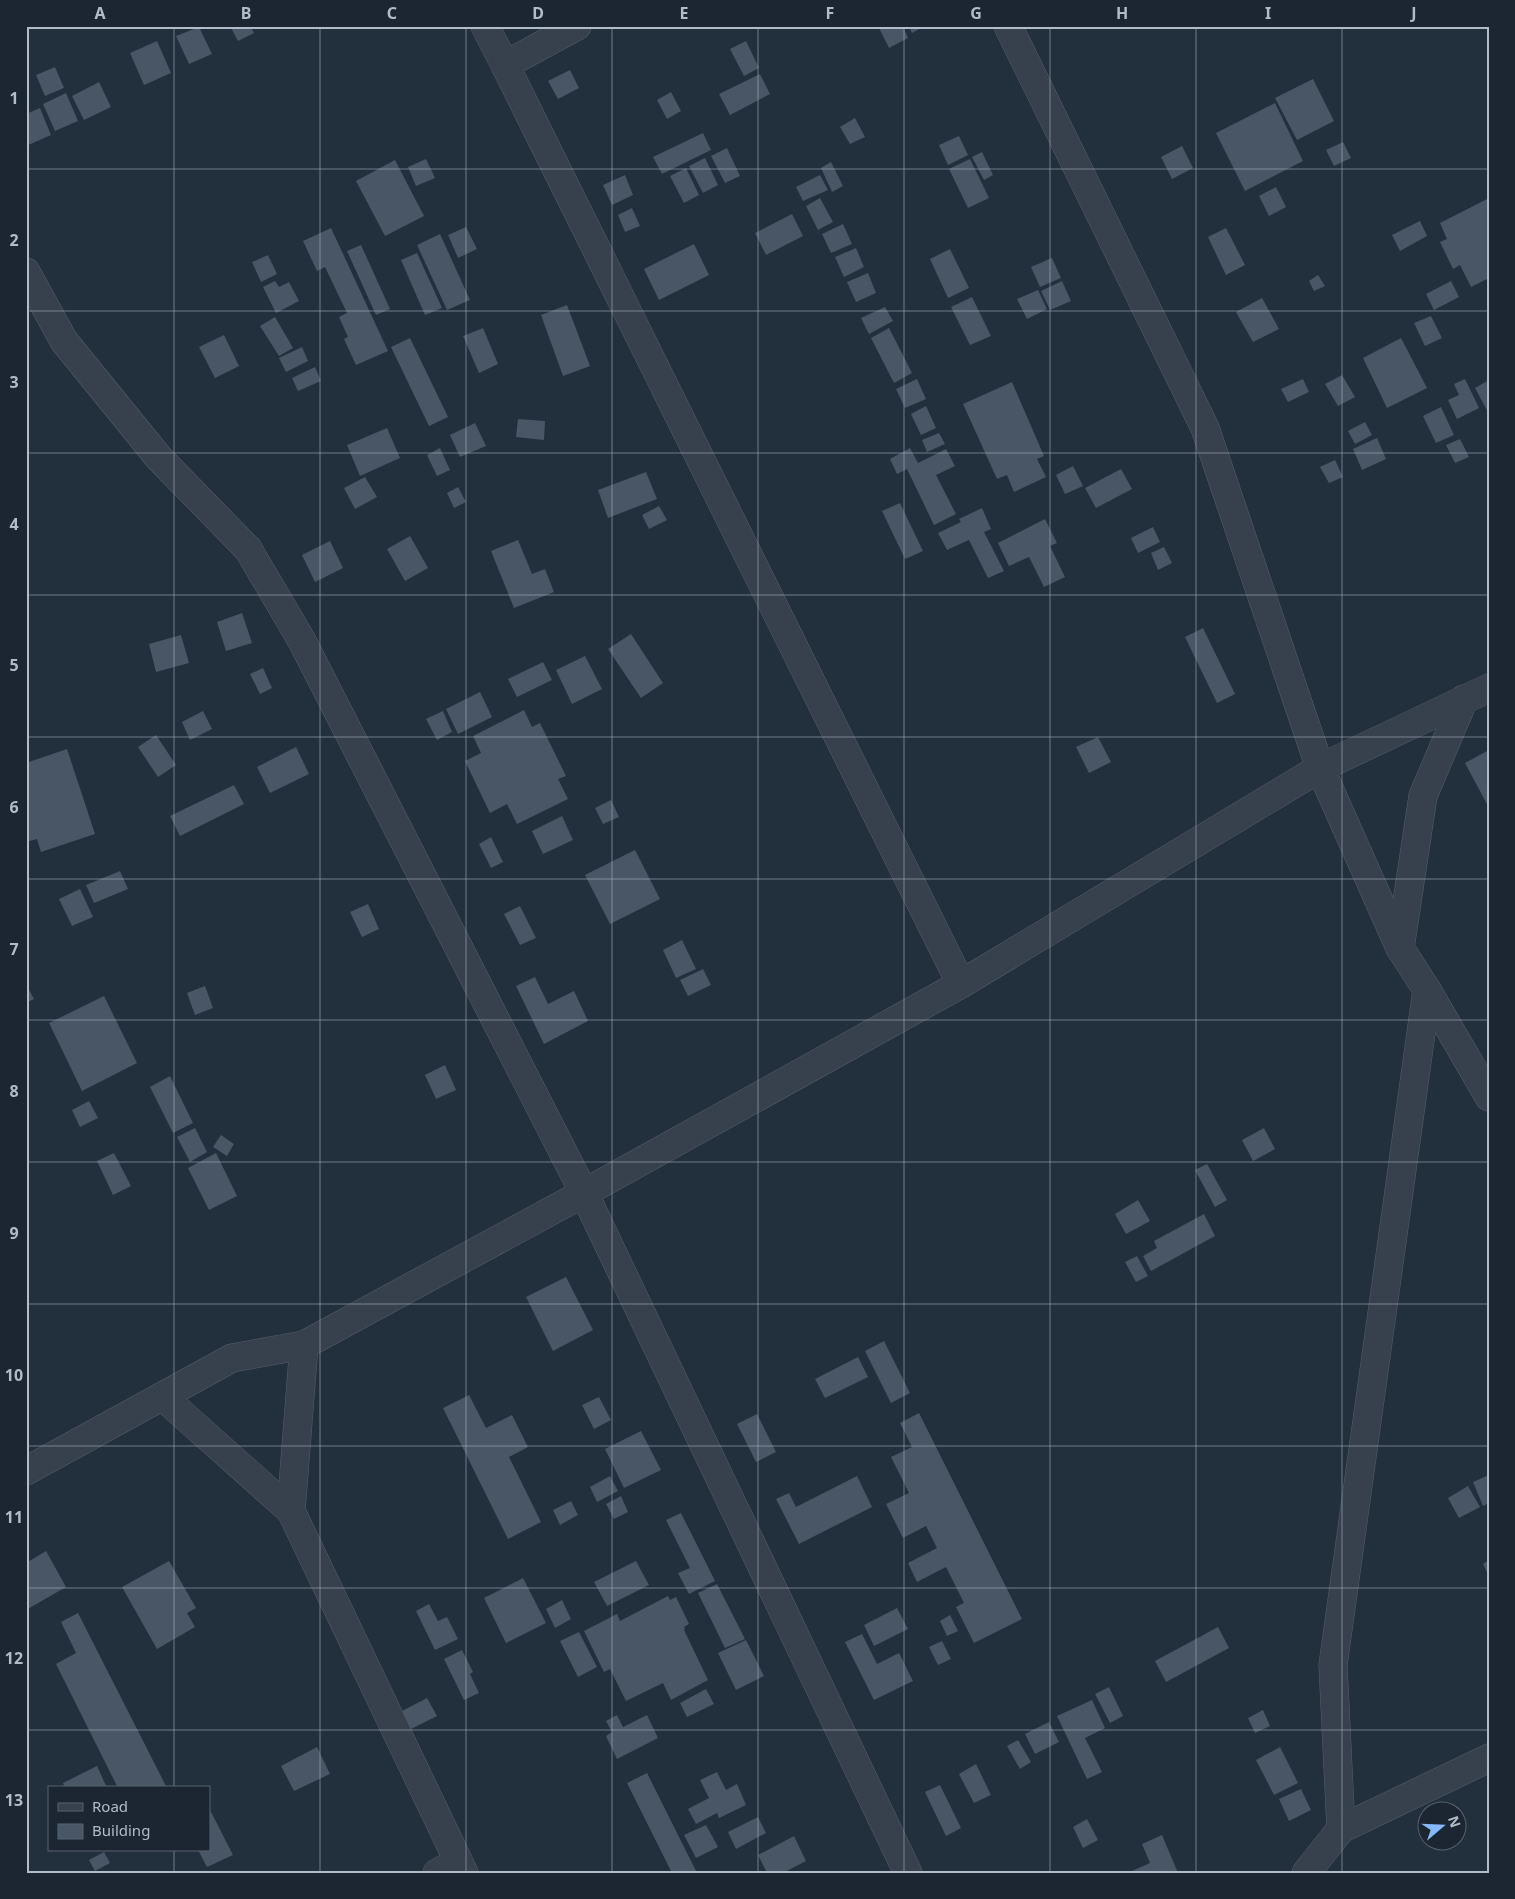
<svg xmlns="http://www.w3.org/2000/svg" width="1515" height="1899" font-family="'Noto Sans',sans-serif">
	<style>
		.building { fill: #485666 }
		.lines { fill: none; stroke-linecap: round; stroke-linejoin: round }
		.minor-casing { stroke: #545f6b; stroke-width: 29 }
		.tertiary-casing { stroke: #545f6b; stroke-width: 29 }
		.minor { stroke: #36414d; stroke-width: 28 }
		.tertiary { stroke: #36414d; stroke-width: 28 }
		.grid { fill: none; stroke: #b2bcc8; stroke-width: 1; stroke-opacity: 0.55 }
		.neatline { fill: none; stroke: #b2bcc8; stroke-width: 2 }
		.grid-label { font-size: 16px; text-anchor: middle; font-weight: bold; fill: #b2bcc8 }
	</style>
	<rect width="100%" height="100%" fill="#222f3d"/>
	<g class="building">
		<polygon points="230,26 250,26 254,33 238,41"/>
		<polygon points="878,26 903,26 908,38 889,48"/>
		<polygon points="909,26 920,26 921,28 912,33"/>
		<polygon points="199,27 212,54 189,64 176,36"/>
		<polygon points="157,41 171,73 144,85 130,53"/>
		<polygon points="746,41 759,68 744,76 730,49"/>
		<polygon points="55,67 64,88 45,96 36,75"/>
		<polygon points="570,70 579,88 558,99 548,81"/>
		<polygon points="760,74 770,94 730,115 719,94"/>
		<polygon points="1313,79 1334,121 1297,140 1275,98"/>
		<polygon points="99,82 111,107 84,120 72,96"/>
		<polygon points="671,92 681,111 667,119 657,100"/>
		<polygon points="66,93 78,121 55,131 43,104"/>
		<polygon points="1275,103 1303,161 1245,191 1216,133"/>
		<polygon points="40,108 51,135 26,146 26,114"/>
		<polygon points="855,118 865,137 850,144 840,127"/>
		<polygon points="703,133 711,150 662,174 653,157"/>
		<polygon points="959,136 968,155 948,165 939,145"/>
		<polygon points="1343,142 1351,158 1334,166 1326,150"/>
		<polygon points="1182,146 1193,168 1172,179 1161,157"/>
		<polygon points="727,148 740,176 725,183 711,156"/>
		<polygon points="982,152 993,175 984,180 972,157"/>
		<polygon points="705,158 718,185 703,193 689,166"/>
		<polygon points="426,159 435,178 416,186 408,167"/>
		<polygon points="970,159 989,198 968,208 949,169"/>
		<polygon points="395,160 424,216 385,236 356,181"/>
		<polygon points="831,162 843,186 832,192 821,168"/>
		<polygon points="686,168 699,195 684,203 670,176"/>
		<polygon points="625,175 633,195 612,205 603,185"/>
		<polygon points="820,175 828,190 803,201 796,187"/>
		<polygon points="1276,187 1286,207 1269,216 1259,196"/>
		<polygon points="820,198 833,222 818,230 806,206"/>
		<polygon points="1489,198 1489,278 1471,287 1460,265 1453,269 1440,242 1447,239 1440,223"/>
		<polygon points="632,208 640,226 625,232 618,215"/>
		<polygon points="792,214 803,236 766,255 755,233"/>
		<polygon points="1420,221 1427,236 1400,251 1392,235"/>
		<polygon points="843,224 852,244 831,253 822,234"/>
		<polygon points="466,227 477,249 458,258 448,235"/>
		<polygon points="331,228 388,351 356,365 344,339 348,337 339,317 347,313 325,267 317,271 303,241"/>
		<polygon points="1226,228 1245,265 1226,275 1208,237"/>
		<polygon points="440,234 470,300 447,310 417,245"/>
		<polygon points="694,244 709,275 659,300 644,269"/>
		<polygon points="361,245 390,309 376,315 347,251"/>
		<polygon points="856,248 864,267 844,277 835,257"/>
		<polygon points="950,249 969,288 948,298 930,259"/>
		<polygon points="417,253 442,308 425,315 401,260"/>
		<polygon points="268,255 277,274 261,282 252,262"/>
		<polygon points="1052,258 1061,278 1040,287 1031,267"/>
		<polygon points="868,273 876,293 856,302 847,282"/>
		<polygon points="1318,275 1325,286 1314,291 1309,281"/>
		<polygon points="275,281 279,287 289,282 299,301 276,313 263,287"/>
		<polygon points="1062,281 1071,301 1050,310 1041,291"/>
		<polygon points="1451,281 1459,297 1434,310 1426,294"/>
		<polygon points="1038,290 1047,309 1027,319 1017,299"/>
		<polygon points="972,297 991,336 970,345 951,307"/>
		<polygon points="1262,298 1279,329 1253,342 1236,312"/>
		<polygon points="567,305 590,366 563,376 541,315"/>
		<polygon points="885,307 893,321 869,334 861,318"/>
		<polygon points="1431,316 1442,338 1425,346 1414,323"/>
		<polygon points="275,317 293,348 279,356 260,326"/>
		<polygon points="483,328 498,364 479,373 463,336"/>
		<polygon points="889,328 912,373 894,383 871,338"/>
		<polygon points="224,335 239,366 215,378 199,347"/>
		<polygon points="410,338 448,417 429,426 391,347"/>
		<polygon points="1401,338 1427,388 1387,408 1363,358"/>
		<polygon points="302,347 308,361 286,372 279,358"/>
		<polygon points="315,367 321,381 298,391 292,378"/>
		<polygon points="1342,375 1355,397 1338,406 1325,384"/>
		<polygon points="917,379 926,399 905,408 896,389"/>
		<polygon points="1303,379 1309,392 1288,402 1281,389"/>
		<polygon points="1465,379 1479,408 1457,419 1448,400 1459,395 1454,384"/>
		<polygon points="1489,380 1489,414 1475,388"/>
		<polygon points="1012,382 1044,456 1037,459 1046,477 1014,492 1007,475 997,479 963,404"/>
		<polygon points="926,406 936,428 921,435 911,414"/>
		<polygon points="1441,407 1454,435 1436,443 1423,416"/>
		<polygon points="518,419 545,421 544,440 516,437"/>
		<polygon points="1365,422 1372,435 1355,444 1348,431"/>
		<polygon points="475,423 486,446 460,457 450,435"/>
		<polygon points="387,428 400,458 360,476 347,445"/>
		<polygon points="939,433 945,444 927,452 922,440"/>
		<polygon points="1377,438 1386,459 1362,470 1353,449"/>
		<polygon points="1460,439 1469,457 1455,463 1446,445"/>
		<polygon points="440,448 450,470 437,476 427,455"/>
		<polygon points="910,448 918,463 946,449 955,466 936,475 956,514 934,525 907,469 897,474 890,459"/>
		<polygon points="1335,460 1343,477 1329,483 1320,467"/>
		<polygon points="1073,466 1083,486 1065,494 1056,475"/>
		<polygon points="1121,469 1132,489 1096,508 1085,488"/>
		<polygon points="646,472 657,499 608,518 598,490"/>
		<polygon points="365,477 377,497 355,509 344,488"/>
		<polygon points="458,487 466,502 454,508 447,493"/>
		<polygon points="900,503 923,551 905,559 882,511"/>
		<polygon points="659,506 667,520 649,529 642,515"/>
		<polygon points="982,508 991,529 984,532 1004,571 988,578 969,540 947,550 938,533 961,522 959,519"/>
		<polygon points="1045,519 1057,543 1050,546 1065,577 1044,587 1029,557 1009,566 998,543"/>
		<polygon points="1153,527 1160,542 1138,553 1131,538"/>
		<polygon points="410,536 428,568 405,581 387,549"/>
		<polygon points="518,540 532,574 545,569 554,592 514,608 491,551"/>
		<polygon points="330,541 343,568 315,582 302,555"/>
		<polygon points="1164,547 1172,563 1158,570 1151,553"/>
		<polygon points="242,613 252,643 226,651 217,622"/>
		<polygon points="1203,628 1235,694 1217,703 1185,637"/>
		<polygon points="631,634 663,683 641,698 608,649"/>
		<polygon points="181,635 189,663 156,672 149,644"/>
		<polygon points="585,656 602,689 572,704 556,670"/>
		<polygon points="543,662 552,680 517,697 508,679"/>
		<polygon points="263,668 272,688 260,694 250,674"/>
		<polygon points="480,692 492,717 458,734 446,709"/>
		<polygon points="524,710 532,727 540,723 566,776 558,779 568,799 517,824 507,804 490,813 465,761 481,753 473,736"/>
		<polygon points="203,711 212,729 190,740 182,722"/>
		<polygon points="443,711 452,732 437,740 426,719"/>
		<polygon points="156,735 176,765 158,777 138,747"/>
		<polygon points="1098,737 1111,762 1089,773 1076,747"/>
		<polygon points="296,747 309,774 270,793 257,767"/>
		<polygon points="67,749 95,834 41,852 37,839 26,842 26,763"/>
		<polygon points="1489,750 1489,808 1465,763"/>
		<polygon points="234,785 244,804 180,836 170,816"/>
		<polygon points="611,800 619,817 603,824 595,808"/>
		<polygon points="562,816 573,840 543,854 532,831"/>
		<polygon points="491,837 503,862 491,868 479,844"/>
		<polygon points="635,850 660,899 610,924 585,875"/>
		<polygon points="120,871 128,889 94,903 86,885"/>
		<polygon points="80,889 93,917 72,926 59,899"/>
		<polygon points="368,904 379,929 362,937 350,912"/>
		<polygon points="520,906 536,938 520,945 504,914"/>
		<polygon points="682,940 696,969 676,978 663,950"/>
		<polygon points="703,969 711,985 688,996 680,980"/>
		<polygon points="535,977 548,1004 574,991 588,1021 544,1044 516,986"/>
		<polygon points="26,984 34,999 26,1003"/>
		<polygon points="205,986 213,1008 195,1015 187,993"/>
		<polygon points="104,996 137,1063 82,1091 49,1023"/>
		<polygon points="445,1065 456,1090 436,1099 425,1075"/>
		<polygon points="170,1076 193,1123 173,1133 150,1087"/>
		<polygon points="89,1101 98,1118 80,1127 72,1110"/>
		<polygon points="195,1128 207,1152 190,1162 177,1137"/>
		<polygon points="1264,1128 1275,1149 1253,1161 1242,1140"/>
		<polygon points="221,1135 234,1144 227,1156 213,1147"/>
		<polygon points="114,1153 131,1186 113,1195 97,1161"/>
		<polygon points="216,1153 237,1196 209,1210 188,1168"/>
		<polygon points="1207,1164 1227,1200 1215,1207 1195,1170"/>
		<polygon points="1138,1200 1150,1221 1126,1234 1115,1214"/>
		<polygon points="1204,1214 1215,1236 1151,1271 1143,1256 1157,1248 1154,1241"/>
		<polygon points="1137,1256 1148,1276 1136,1282 1125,1262"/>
		<polygon points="566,1277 593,1330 553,1351 526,1297"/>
		<polygon points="884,1341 910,1393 891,1403 865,1351"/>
		<polygon points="858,1357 868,1377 825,1398 815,1379"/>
		<polygon points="469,1395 486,1428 512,1415 528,1447 509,1457 541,1522 508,1539 443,1408"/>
		<polygon points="599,1397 611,1420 594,1429 582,1405"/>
		<polygon points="919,1413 1022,1619 974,1643 956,1607 964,1603 946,1567 917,1582 908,1563 937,1548 926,1526 903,1538 886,1504 909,1493 891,1457 912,1447 900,1423"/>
		<polygon points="757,1414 776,1452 756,1462 737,1424"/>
		<polygon points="641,1431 661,1470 624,1488 605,1449"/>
		<polygon points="1489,1475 1489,1503 1483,1506 1473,1482"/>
		<polygon points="610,1476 618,1491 597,1502 590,1487"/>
		<polygon points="857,1476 872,1507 799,1544 776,1499 789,1493 796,1507"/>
		<polygon points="1468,1486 1480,1507 1459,1518 1448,1498"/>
		<polygon points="621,1496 628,1512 614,1519 606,1504"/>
		<polygon points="571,1501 578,1515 560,1525 553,1510"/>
		<polygon points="681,1513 715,1581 689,1594 678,1573 690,1568 666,1520"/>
		<polygon points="46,1551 66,1587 26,1610 26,1563"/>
		<polygon points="1489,1560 1489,1576 1483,1564"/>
		<polygon points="169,1561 196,1608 187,1613 195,1627 157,1649 122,1587"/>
		<polygon points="636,1561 649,1585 607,1606 594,1582"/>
		<polygon points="523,1578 546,1623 506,1643 484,1598"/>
		<polygon points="717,1584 745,1639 725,1648 698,1593"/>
		<polygon points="668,1596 670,1600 676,1597 689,1624 684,1627 685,1629 684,1630 708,1680 671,1700 663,1683 626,1701 610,1669 604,1672 584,1631 617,1614 620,1621"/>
		<polygon points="562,1600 571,1619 555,1628 546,1609"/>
		<polygon points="429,1604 438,1621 447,1617 458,1639 435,1650 416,1611"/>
		<polygon points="897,1608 908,1629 874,1646 864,1625"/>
		<polygon points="78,1613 167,1788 118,1788 56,1664 76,1653 61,1622"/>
		<polygon points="950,1615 958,1631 947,1636 940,1621"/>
		<polygon points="1218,1627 1229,1648 1166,1682 1155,1661"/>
		<polygon points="579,1632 597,1667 578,1677 560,1641"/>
		<polygon points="862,1634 877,1664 899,1653 913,1681 874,1700 845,1642"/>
		<polygon points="746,1640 764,1676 736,1690 718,1653"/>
		<polygon points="942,1641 951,1659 938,1665 929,1647"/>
		<polygon points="462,1650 473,1672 470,1674 479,1693 464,1700 444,1659"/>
		<polygon points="1109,1687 1123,1716 1110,1723 1095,1694"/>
		<polygon points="706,1689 714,1704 687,1717 680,1703"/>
		<polygon points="427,1698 437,1716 409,1730 400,1712"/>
		<polygon points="1092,1700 1105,1728 1085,1738 1102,1772 1087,1779 1057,1716"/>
		<polygon points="1263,1710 1270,1726 1255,1733 1248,1718"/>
		<polygon points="617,1715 623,1727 647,1715 658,1738 617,1759 606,1736 612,1732 606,1721"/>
		<polygon points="1049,1722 1059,1742 1035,1754 1025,1734"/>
		<polygon points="1018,1740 1031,1762 1020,1769 1007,1746"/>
		<polygon points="317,1747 330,1774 294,1791 281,1766"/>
		<polygon points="1280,1747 1298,1783 1274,1795 1256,1760"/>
		<polygon points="976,1764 991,1795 974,1803 959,1774"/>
		<polygon points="97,1766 107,1788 65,1788 63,1783"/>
		<polygon points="717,1772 726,1790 737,1784 746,1805 719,1818 717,1813 696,1824 688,1809 709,1798 700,1780"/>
		<polygon points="647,1773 697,1873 672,1873 627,1783"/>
		<polygon points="940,1785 961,1828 946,1836 925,1792"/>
		<polygon points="1301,1789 1311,1810 1289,1821 1279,1799"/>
		<polygon points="209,1808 233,1855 207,1867 198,1850 209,1850"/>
		<polygon points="758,1817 766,1833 736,1849 728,1832"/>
		<polygon points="1087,1819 1098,1840 1083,1848 1073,1827"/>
		<polygon points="706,1825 718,1847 696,1858 684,1835"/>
		<polygon points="1162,1835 1178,1873 1133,1873 1132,1871 1150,1863 1142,1844"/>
		<polygon points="794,1836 806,1861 783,1873 767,1873 758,1855"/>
		<polygon points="104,1852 110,1863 95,1871 89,1860"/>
	</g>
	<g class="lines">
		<defs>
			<g id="minor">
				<polyline points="485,26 505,65"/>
				<polyline points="577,26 505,65 961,984"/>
				<polyline points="26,272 64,341 159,458 248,549 302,641 584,1193 908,1873"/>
				<polyline points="1400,948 1423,796 1464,699"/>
				<polyline points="163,1397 291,1511 464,1873"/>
				<polyline points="26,1471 232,1358 304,1345 584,1193 961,984 1320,768 1489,688"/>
				<polyline points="291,1511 304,1345"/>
				<polyline points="1341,1829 1333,1665 1427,990"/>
				<polyline points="437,1873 458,1861"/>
				<polyline points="1306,1873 1341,1829 1489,1758"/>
			</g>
			<polyline id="tertiary" points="1008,26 1205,428 1320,768 1400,948 1427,990 1489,1097"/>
		</defs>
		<use href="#minor" class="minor-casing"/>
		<use href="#tertiary" class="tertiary-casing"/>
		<use href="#minor" class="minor"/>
		<use href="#tertiary" class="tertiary"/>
	</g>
	<path class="grid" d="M174,26V1788M320,26V1873M466,26V1873M612,26V1873M758,26V1873M904,26V1873M1050,26V1873M1196,26V1873M1342,26V1873M26,169H1489M26,311H1489M26,453H1489M26,595H1489M26,737H1489M26,879H1489M26,1020H1489M26,1162H1489M26,1304H1489M26,1446H1489M26,1588H1489M26,1730H1489M174,1850V1873"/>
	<rect width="1515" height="1899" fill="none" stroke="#1b2632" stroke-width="55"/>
	<rect x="48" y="1786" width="162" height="65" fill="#1b2632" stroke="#57626e"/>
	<rect x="58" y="1803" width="25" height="8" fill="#36414d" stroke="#57626e"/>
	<text x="92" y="1812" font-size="15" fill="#b2bcc8">Road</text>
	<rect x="58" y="1824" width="25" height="15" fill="#485666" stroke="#57626e"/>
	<text x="92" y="1836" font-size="15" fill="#b2bcc8">Building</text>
	<g transform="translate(1442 1826) rotate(71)"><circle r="24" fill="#1b2632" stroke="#57626e"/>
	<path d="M0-4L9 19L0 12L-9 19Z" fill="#85b9fb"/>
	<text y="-8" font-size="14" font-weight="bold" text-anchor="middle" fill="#b2bcc8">N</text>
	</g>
	<rect x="28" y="28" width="1460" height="1844" class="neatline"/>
	<g class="grid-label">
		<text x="100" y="19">A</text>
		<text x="246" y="19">B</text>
		<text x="392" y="19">C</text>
		<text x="538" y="19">D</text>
		<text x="684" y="19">E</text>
		<text x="830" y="19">F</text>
		<text x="976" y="19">G</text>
		<text x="1122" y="19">H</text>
		<text x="1268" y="19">I</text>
		<text x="1414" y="19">J</text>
		<text x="14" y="104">1</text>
		<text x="14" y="246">2</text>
		<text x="14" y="388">3</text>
		<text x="14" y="530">4</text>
		<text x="14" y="671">5</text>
		<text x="14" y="813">6</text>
		<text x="14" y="955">7</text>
		<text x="14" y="1097">8</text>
		<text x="14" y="1239">9</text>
		<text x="14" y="1381">10</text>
		<text x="14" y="1523">11</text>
		<text x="14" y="1664">12</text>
		<text x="14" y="1806">13</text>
	</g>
</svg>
